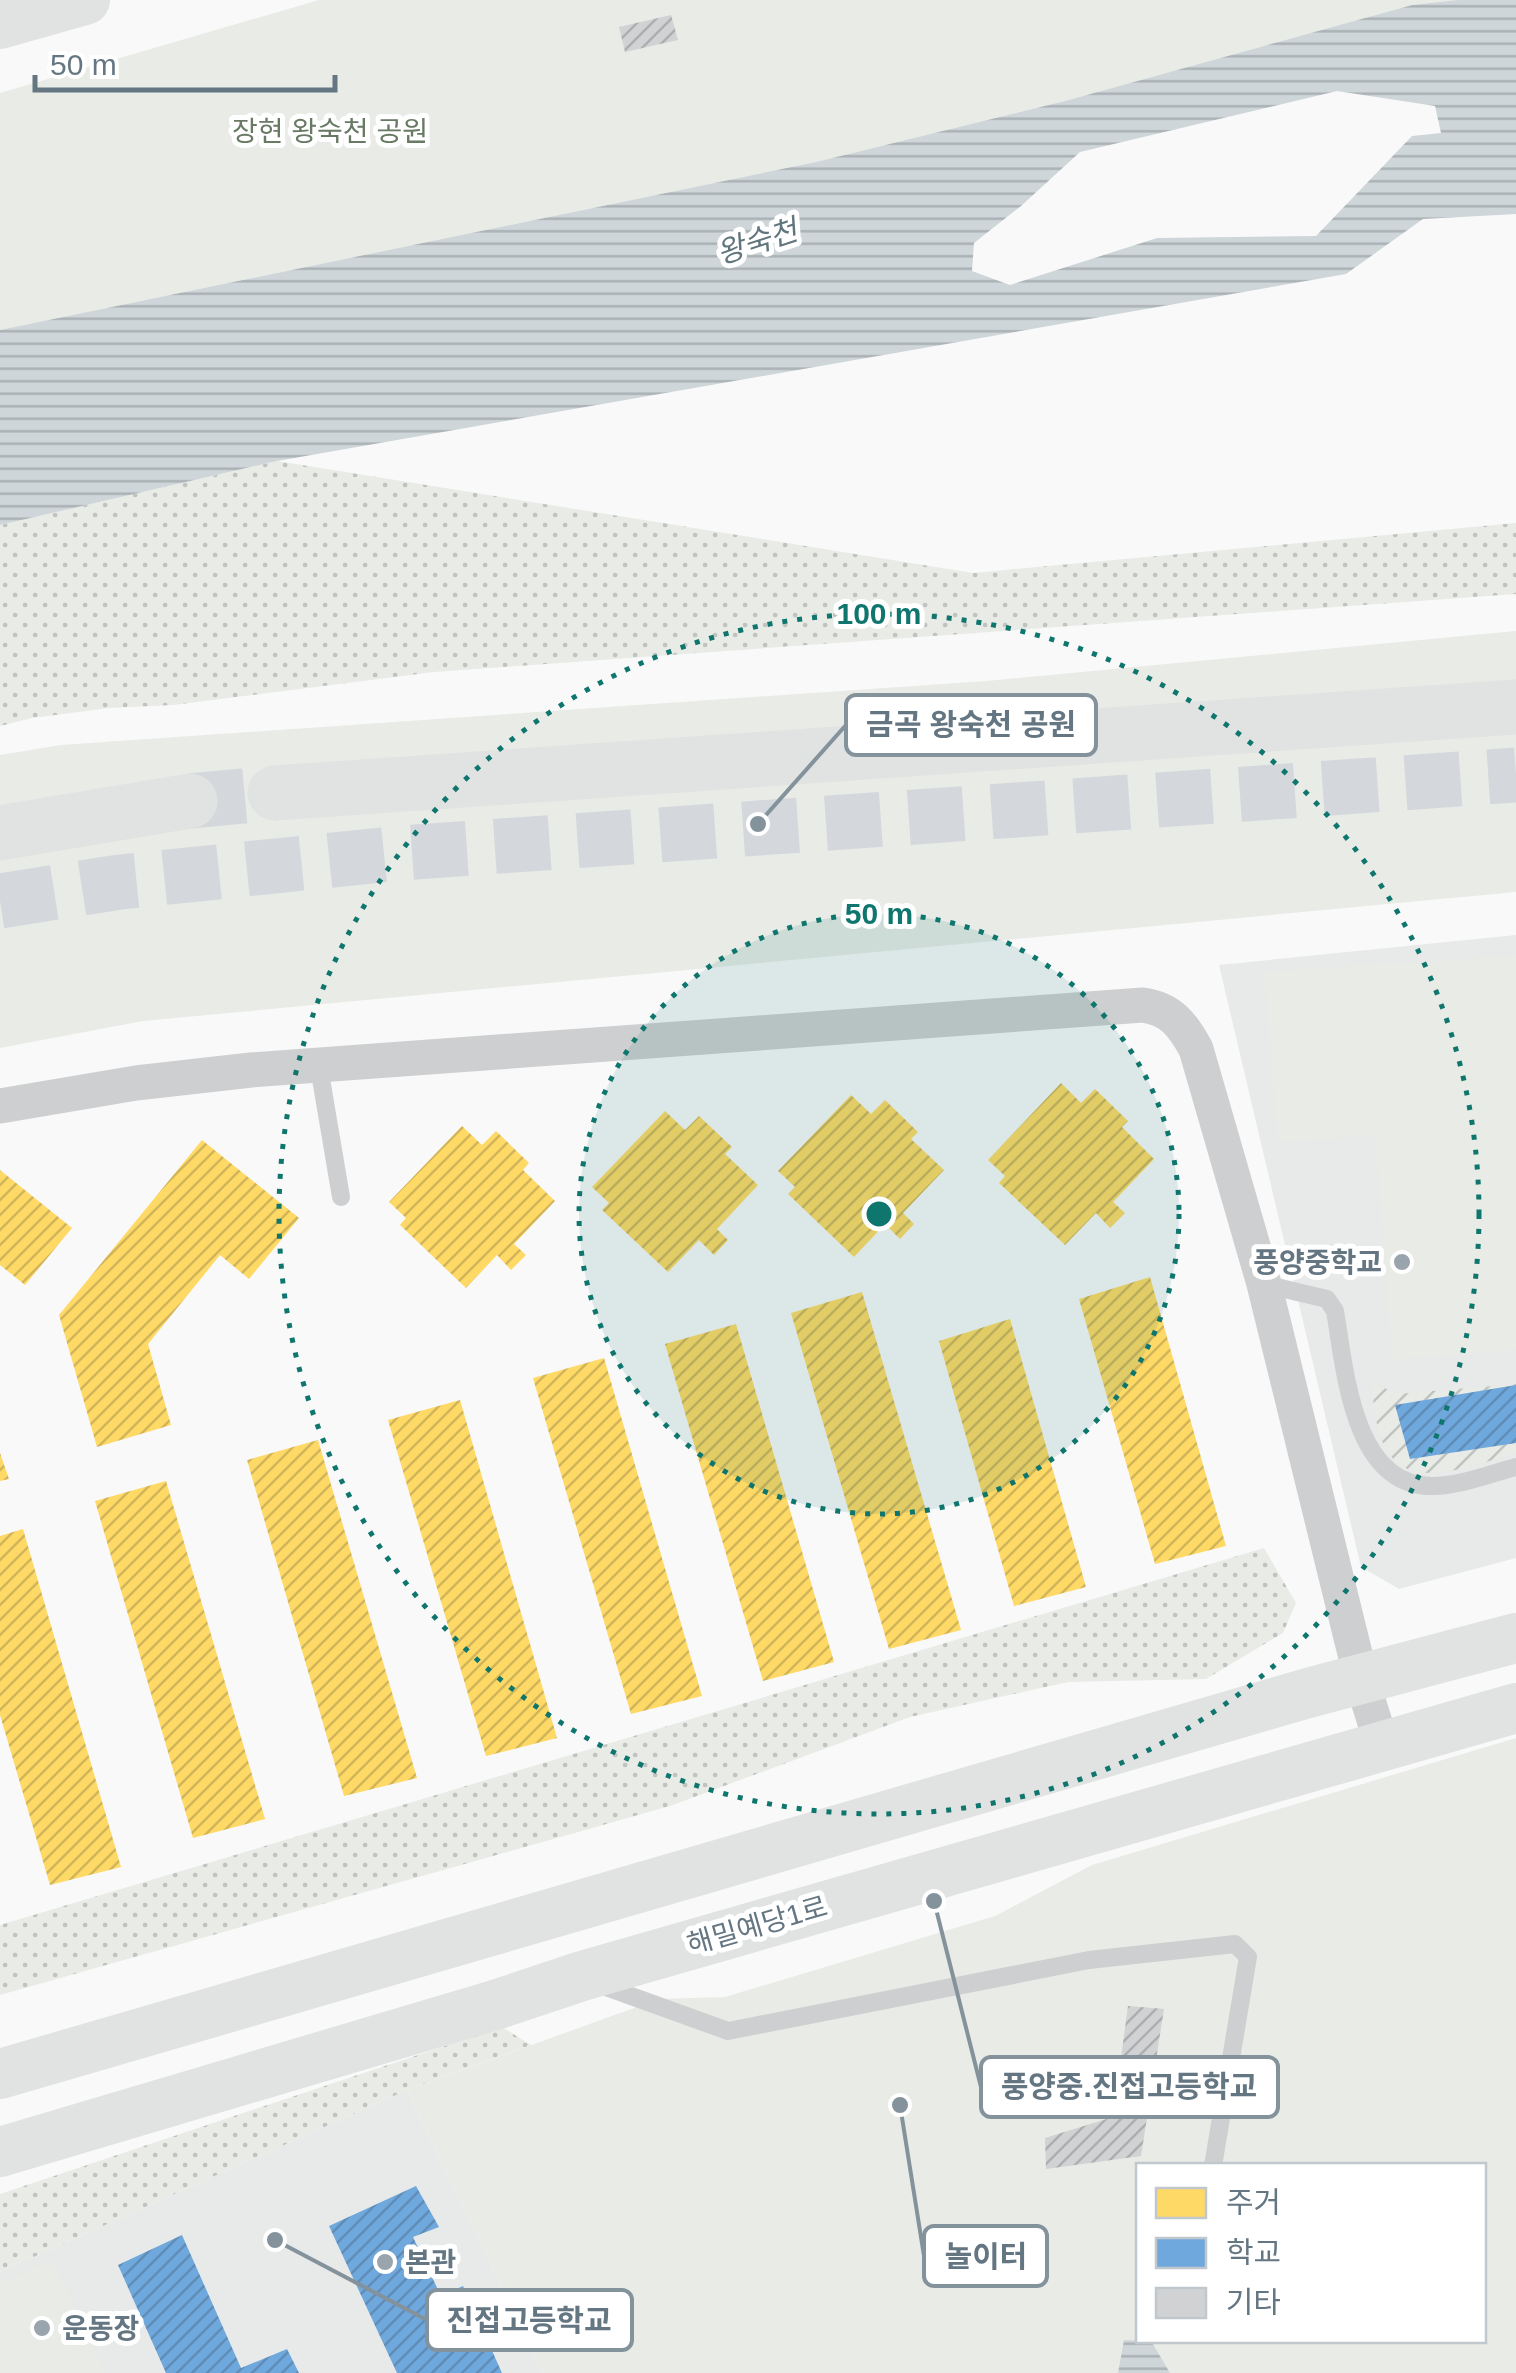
<svg xmlns="http://www.w3.org/2000/svg" width="1516" height="2373" font-family="Helvetica,'Noto Sans KR',sans-serif">
	<style>
		.built { fill: #e8e9e9 }
		.grass { fill: url(#grass-dots) }
		.park { fill: #e8ebe6; fill-rule: evenodd }
		.garden { fill: url(#garden-furrows) }
		.water { fill: url(#water-rules); fill-rule: evenodd }
		.homes { fill: url(#homes-hatch) }
		.schools { fill: url(#schools-hatch) }
		.building { fill: url(#building-hatch) }
		.lines { fill: none; stroke-linecap: round; stroke-linejoin: round }
		.highway-tunnel { stroke: #d4d8dc; stroke-width: 55; stroke-dasharray: 55 28; stroke-linecap: butt }
		.lane { stroke: #cecfd0; stroke-width: 18 }
		.street { stroke: #cecfd0; stroke-width: 35 }
		.secondary { stroke: #e1e2e2; stroke-width: 50 }
		.highway { stroke: #e1e2e2; stroke-width: 55 }
		.ring { fill: none; stroke: #0f766e; stroke-width: 5; stroke-dasharray: 5 10 }
		.poi-dot { fill: #99a4ac; stroke: #fff; stroke-width: 4 }
		.labels { text-anchor: middle; stroke-width: 10; stroke-linejoin: round; paint-order: stroke }
		.park-label { font-size: 28px; fill: #687a64; stroke: #fff }
		.poi-label { font-size: 28px; font-weight: bold; fill: #657683; stroke: #fff; text-anchor: start }
		.street-label { font-size: 28px; fill: #657683; stroke: #fff }
		.water-label { font-size: 30px; font-style: italic; fill: #60757c; stroke: #fff }
		.centre { fill: #0f766e; stroke: #fff; stroke-width: 5 }
		.ring-label { font-size: 30px; text-anchor: middle; font-weight: bold; fill: #0f766e; stroke: #fff; stroke-width: 10; stroke-linejoin: round; paint-order: stroke }
		.leader { fill: none; stroke: #84929c; stroke-width: 4 }
		.callout-dot { fill: #84929c; stroke: #fff; stroke-width: 4 }
		.callout { fill: #fff; stroke: #84929c; stroke-width: 4 }
		.callout-label { font-size: 30px; text-anchor: middle; font-weight: bold; fill: #657683 }
	</style>
	<defs>
		<pattern id="grass-dots" width="8" height="8" patternUnits="userSpaceOnUse" patternTransform="scale(2.5)"><rect width="8" height="8" fill="#e8ebe6"/><path d="M2 2h.1M6 6h.1" fill="none" stroke="#c0c3c0" stroke-width="1.8" stroke-linecap="round"/></pattern>
		<pattern id="garden-furrows" width="10" height="10" patternUnits="userSpaceOnUse" patternTransform="scale(2.5)"><rect width="10" height="10" fill="#e8ebe6"/><path d="M-1 1l2-2M0 10L10 0M9 11l2-2" fill="none" stroke="#c0c3c0"/></pattern>
		<pattern id="water-rules" width="6" height="5" patternUnits="userSpaceOnUse" patternTransform="scale(2.5)"><rect width="6" height="5" fill="#ced6d9"/><path d="M0 2.5h6" fill="none" stroke="#abb2b5"/></pattern>
		<pattern id="homes-hatch" width="6" height="6" patternUnits="userSpaceOnUse" patternTransform="scale(2.5)"><rect width="6" height="6" fill="#ffd966"/><path d="M-1 1l2-2M0 6l6-6M5 7l2-2" fill="none" stroke="#d2b559"/></pattern>
		<pattern id="schools-hatch" width="6" height="6" patternUnits="userSpaceOnUse" patternTransform="scale(2.5)"><rect width="6" height="6" fill="#6fa8dc"/><path d="M-1 1l2-2M0 6l6-6M5 7l2-2" fill="none" stroke="#5f8db8"/></pattern>
		<pattern id="building-hatch" width="6" height="6" patternUnits="userSpaceOnUse" patternTransform="scale(2.5)"><rect width="6" height="6" fill="#d0d2d3"/><path d="M-1 1l2-2M0 6l6-6M5 7l2-2" fill="none" stroke="#acafb1"/></pattern>
	</defs>
	<rect width="100%" height="100%" fill="#f9f9f9"/>
	<g class="built">
		<polygon points="1516,935 1516,1558 1399,1589 1361,1567 1219,965"/>
		<polygon points="407,2090 542,2373 0,2373 0,2272"/>
	</g>
	<g class="grass">
		<polygon points="277,461 973,573 1516,523 1516,594 434,672 173,705 109,708 32,718 0,726 0,525"/>
		<polygon points="1264,1548 1296,1603 1283,1633 1206,1679 1068,1682 910,1717 670,1806 0,1995 0,1925"/>
		<polygon points="502,2027 531,2045 407,2090 0,2272 0,2194"/>
	</g>
	<g class="park">
		<polygon points="319,0 1457,0 1412,5 1065,101 816,162 0,330 0,93"/>
		<polygon points="1516,631 1516,892 143,1021 0,1048 0,755 61,745 986,681"/>
		<polygon points="1516,956 1516,1350 1392,1360 1375,1135 1278,1142 1264,971"/>
		<path d="M1516,1738V2373H542L407,2090L659,1999L725,1997L995,1916L1092,1865ZM1138,2166H1484V2340H1138Z"/>
		<polygon points="52,2260 105,2373 0,2373 0,2283"/>
	</g>
	<path class="garden" d="M1372,1382L1397,1394L1516,1384V1453C1431,1479 1377,1499 1372,1382Z"/>
	<g class="water">
		<path d="M1457,0H1516V214L1423,219L1346,274L277,461L0,525V330L816,162L1065,101L1412,5ZM1337,91L1435,106L1441,133L1412,136L1316,236L1157,238L1010,285L972,271L974,243L1021,206L1080,152Z"/>
		<polygon points="1124,2340 1151,2341 1170,2373 1118,2373"/>
	</g>
	<g class="homes">
		<polygon points="1061,1083 1081,1103 1095,1089 1128,1121 1122,1127 1154,1159 1113,1202 1125,1213 1110,1228 1096,1213 1065,1245 999,1183 1005,1176 988,1160"/>
		<polygon points="851,1095 871,1114 885,1100 918,1132 911,1139 944,1170 903,1213 914,1224 900,1239 885,1224 854,1257 788,1194 795,1187 778,1171"/>
		<polygon points="665,1111 685,1130 699,1116 732,1147 725,1154 758,1185 717,1229 728,1240 714,1255 699,1240 668,1272 602,1210 609,1203 592,1187"/>
		<polygon points="462,1126 482,1145 496,1131 529,1163 523,1170 555,1201 514,1244 526,1255 511,1270 497,1255 466,1288 400,1225 406,1218 389,1202"/>
		<polygon points="202,1140 299,1218 249,1279 220,1255 148,1344 171,1425 97,1447 59,1315"/>
		<polygon points="0,1170 72,1228 25,1285 0,1265"/>
		<polygon points="1150,1277 1226,1546 1155,1564 1079,1299"/>
		<polygon points="862,1292 961,1630 889,1649 791,1313"/>
		<polygon points="1010,1319 1086,1587 1014,1606 939,1341"/>
		<polygon points="736,1324 834,1662 763,1681 665,1344"/>
		<polygon points="604,1358 702,1696 631,1714 533,1378"/>
		<polygon points="460,1400 557,1738 486,1756 388,1420"/>
		<polygon points="318,1440 417,1778 344,1796 247,1460"/>
		<polygon points="0,1453 9,1479 0,1481"/>
		<polygon points="166,1481 265,1819 193,1838 95,1501"/>
		<polygon points="23,1529 121,1867 50,1885 0,1715 0,1536"/>
	</g>
	<g class="schools">
		<polygon points="1516,1385 1516,1443 1410,1459 1395,1405"/>
		<polygon points="416,2186 439,2227 413,2237 441,2296 463,2286 502,2373 397,2373 329,2226"/>
		<polygon points="182,2235 241,2368 287,2349 299,2373 166,2373 118,2265"/>
	</g>
	<g class="building">
		<polygon points="671,15 678,40 625,52 619,27"/>
		<polygon points="1128,2006 1164,2009 1141,2156 1046,2169 1045,2138 1113,2117"/>
	</g>
	<g class="lines">
		<g class="highway-tunnel">
			<polyline points="190,801 275,793"/>
			<polyline points="0,901 120,882 401,853 1516,775"/>
		</g>
		<g class="lane">
			<polyline points="319,1067 341,1197"/>
			<path d="M1264,1284L1327,1299L1335,1311C1345,1368 1352,1486 1432,1486C1460,1486 1489,1474 1516,1467"/>
			<polyline points="595,1983 728,2031 1089,1960 1235,1944 1248,1957 1213,2166"/>
		</g>
		<path class="street" d="M0,1106L136,1083L251,1070L1143,1005C1171,1009 1183,1025 1196,1049L1264,1284L1361,1678L1382,1745"/>
		<g class="secondary">
			<polyline points="0,24 85,0"/>
			<polyline points="0,2074 1308,1693 1516,1638"/>
			<polyline points="0,2152 495,2005 582,1976 1516,1708"/>
		</g>
		<g class="highway">
			<polyline points="275,793 1516,707"/>
			<polyline points="0,833 190,801"/>
		</g>
	</g>
	<circle cx="879" cy="1214" r="300" fill="#0f766e" fill-opacity=".12"/>
	<g class="ring">
		<circle cx="879" cy="1214" r="300"/>
		<circle cx="879" cy="1214" r="600"/>
	</g>
	<g class="poi-dot">
		<circle cx="1402" cy="1262" r="10"/>
		<circle cx="385" cy="2262" r="10"/>
		<circle cx="42" cy="2328" r="10"/>
	</g>
	<g class="labels">
		<g class="park-label">
			<text x="330" y="141">장현 왕숙천 공원</text>
		</g>
		<g class="poi-label">
			<text x="1382" y="1272" text-anchor="end">풍양중학교</text>
			<text x="405" y="2272">본관</text>
			<text x="62" y="2338">운동장</text>
		</g>
		<g class="street-label">
			<text transform="translate(757 1925) rotate(-16)" y="10">해밀예당1로</text>
		</g>
		<g class="water-label">
			<text transform="translate(757 242) rotate(-18)" y="10">왕숙천</text>
		</g>
	</g>
	<circle cx="879" cy="1214" r="15" class="centre"/>
	<g class="ring-label">
		<text x="879" y="624">100 m</text>
		<text x="879" y="924">50 m</text>
	</g>
	<path class="leader" d="M758 824L846 725M934 1901L981 2087M900 2105L924 2256M275 2240L427 2320"/>
	<g class="callout-dot">
		<circle cx="758" cy="824" r="10"/>
		<circle cx="934" cy="1901" r="10"/>
		<circle cx="900" cy="2105" r="10"/>
		<circle cx="275" cy="2240" r="10"/>
	</g>
	<g class="callout">
		<rect x="846" y="695" width="250" height="60" rx="10"/>
		<rect x="981" y="2057" width="297" height="60" rx="10"/>
		<rect x="924" y="2226" width="123" height="60" rx="10"/>
		<rect x="427" y="2290" width="205" height="60" rx="10"/>
	</g>
	<g class="callout-label">
		<text x="971" y="735">금곡 왕숙천 공원</text>
		<text x="1129" y="2097">풍양중.진접고등학교</text>
		<text x="986" y="2267">놀이터</text>
		<text x="529" y="2331">진접고등학교</text>
	</g>
	<rect x="1136" y="2163" width="350" height="180" fill="#ffffff" stroke="#c1c8cd" stroke-width="2.5"/>
	<rect x="1156" y="2188" width="50" height="30" fill="#ffd966" stroke="#c1c8cd" stroke-width="2.5"/>
	<text x="1226" y="2213" font-size="30" fill="#657683">주거</text>
	<rect x="1156" y="2238" width="50" height="30" fill="#6fa8dc" stroke="#c1c8cd" stroke-width="2.5"/>
	<text x="1226" y="2263" font-size="30" fill="#657683">학교</text>
	<rect x="1156" y="2288" width="50" height="30" fill="#d0d2d3" stroke="#c1c8cd" stroke-width="2.5"/>
	<text x="1226" y="2313" font-size="30" fill="#657683">기타</text>
	<path d="M35 75v15h300v-15" fill="none" stroke="#657683" stroke-width="5"/>
	<text x="50" y="75" font-size="30" fill="#657683" stroke="#ffffff" stroke-width="8" paint-order="stroke">50 m</text>
</svg>
